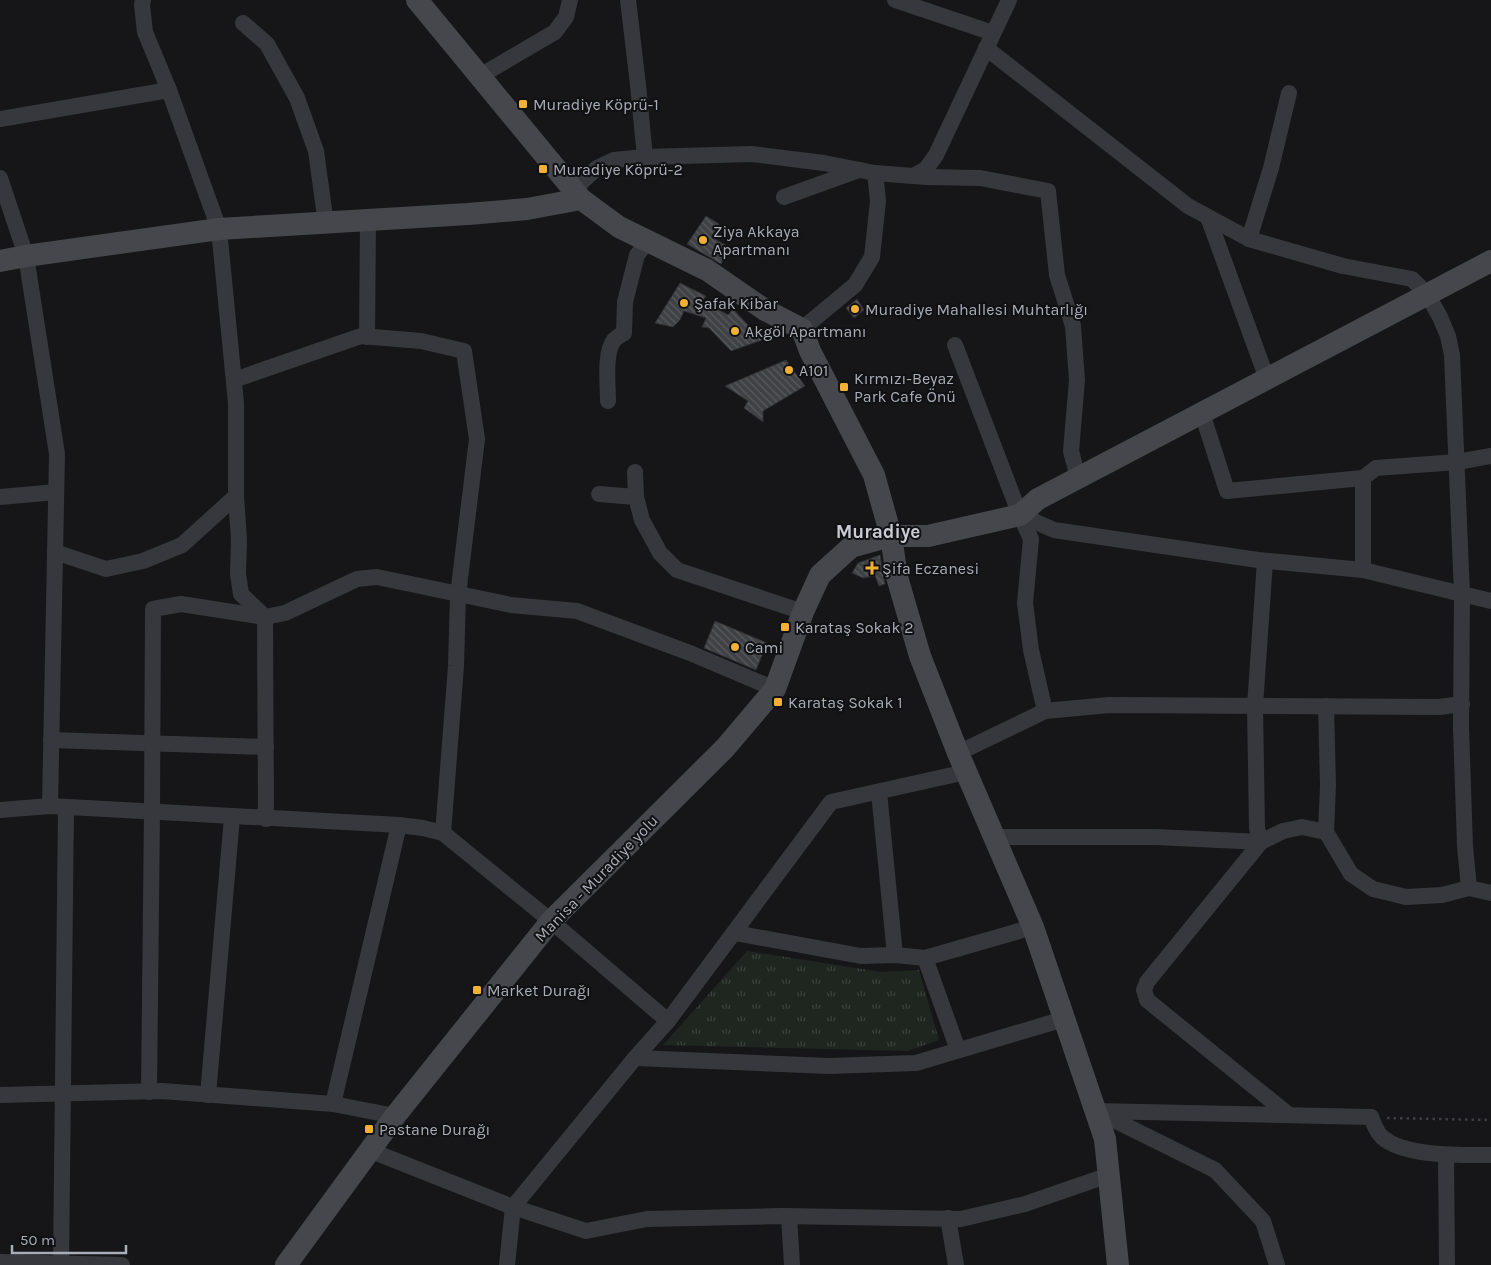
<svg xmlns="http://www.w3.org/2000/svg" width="1491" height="1265" font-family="Karla,sans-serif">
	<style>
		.grass { fill: url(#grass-tufts) }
		.building { fill: url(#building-back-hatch); stroke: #303034 }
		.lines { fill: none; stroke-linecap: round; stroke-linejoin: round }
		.path { stroke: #3d3f44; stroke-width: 2.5; stroke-dasharray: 2.5 4; stroke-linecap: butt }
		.street { stroke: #37383d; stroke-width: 16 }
		.secondary { stroke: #45474d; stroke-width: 22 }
		.poi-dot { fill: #f2b134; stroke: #111113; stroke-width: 2 }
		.labels { text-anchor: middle; stroke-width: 4; stroke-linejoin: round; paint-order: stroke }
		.poi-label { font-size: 16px; fill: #a8adb8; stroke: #111113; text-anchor: start }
		.street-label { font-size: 16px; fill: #a8adb8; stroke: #111113 }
		.quarter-label { font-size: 19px; font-weight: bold; fill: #c9ccd4; stroke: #111113 }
	</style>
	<defs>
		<pattern id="grass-tufts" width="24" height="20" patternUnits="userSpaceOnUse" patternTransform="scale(1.25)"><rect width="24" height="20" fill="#1e261f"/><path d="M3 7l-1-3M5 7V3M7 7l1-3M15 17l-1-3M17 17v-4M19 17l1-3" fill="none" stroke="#3c433d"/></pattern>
		<pattern id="building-back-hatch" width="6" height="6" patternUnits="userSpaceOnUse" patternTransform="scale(1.25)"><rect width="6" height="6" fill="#404145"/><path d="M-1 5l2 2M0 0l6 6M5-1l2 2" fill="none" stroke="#595a5e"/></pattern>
	</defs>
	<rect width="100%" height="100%" fill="#161618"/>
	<polygon class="grass" points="747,951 881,972 919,970 939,1040 908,1051 663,1045"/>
	<g class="building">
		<polygon points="706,216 719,224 711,237 729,247 721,264 687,244"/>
		<polygon points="680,283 706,296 703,300 728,315 733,309 762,340 731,351 709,328 702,327 706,318 684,311 680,320 673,327 655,323"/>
		<polygon points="857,299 864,310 854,318 846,308"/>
		<polygon points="786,360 805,386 763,411 763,422 744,408 748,401 725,386"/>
		<polygon points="880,555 885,584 879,586 875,576 863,578 852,573 858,563"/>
		<polygon points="715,621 767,643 756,670 704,648"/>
	</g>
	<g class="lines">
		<polyline class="path" points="1387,1118 1491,1120"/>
		<g class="street">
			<polyline points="628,0 638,85 645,157"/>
			<polyline points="895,0 993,33"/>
			<polyline points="243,23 267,44 297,98 316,151 326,224"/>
			<polyline points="986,48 1188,206 1249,239 1343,266 1412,279 1427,294 1440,317 1448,336 1452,355 1462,594 1461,728 1465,846 1469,888"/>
			<polyline points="480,76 555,32 566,17 570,0"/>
			<polyline points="0,119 169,90"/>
			<polyline points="913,176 926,169 936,155 1009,0"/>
			<polyline points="0,178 26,256 57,454 50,806"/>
			<polyline points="573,190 597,168 614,160 645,157 752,154 824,163 875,173 926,177 980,178 1048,191 1057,275 1073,326 1077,380 1071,451 1078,478"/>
			<polyline points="784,197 859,170"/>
			<polyline points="1208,217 1267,379"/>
			<polyline points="1249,239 1271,168 1289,93"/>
			<polyline points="802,329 855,285 872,257 878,201 875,173"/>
			<polyline points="367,337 368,221"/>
			<polyline points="955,345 1020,515 1031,539 1025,603 1031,650 1045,711"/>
			<polyline points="234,380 361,336 421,341 464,351 477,439 458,595 456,666 443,833"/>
			<path d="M608,401C608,385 604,353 614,340C617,337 621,335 624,333L625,302L637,255L648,241"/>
			<polyline points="1202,413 1227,491 1363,478 1376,468 1457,462 1491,456"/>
			<polyline points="635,472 636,497 642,520 660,553 677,570 803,612"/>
			<polyline points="1363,478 1363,570"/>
			<polyline points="599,494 636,497"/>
			<polyline points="236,496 239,540 238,574 241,594 265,617 285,613 357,579 377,577 511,605 577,611 690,653 775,689"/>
			<polyline points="0,497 56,492"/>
			<polyline points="1020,515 1054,530 1258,560 1363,570 1491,601"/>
			<polyline points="55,552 106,569 143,561 182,545 236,496 236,403 219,229 169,90 145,32 142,5 143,0"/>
			<polyline points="1326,706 1328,785 1326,832 1351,874 1373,889 1406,897 1442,895 1469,888 1491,893"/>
			<polyline points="51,740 266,747"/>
			<polyline points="958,753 1045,711 1109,705 1439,707 1462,704"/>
			<polyline points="879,792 895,955"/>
			<polyline points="0,810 50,806 399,825 423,828 443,833 551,921 668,1021"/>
			<polyline points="994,837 1156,837 1261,842"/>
			<polyline points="1261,842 1257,828 1255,706 1265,561"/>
			<polyline points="735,933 861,956 895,955 925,958 1033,927"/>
			<polyline points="925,958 958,1050"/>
			<polyline points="635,1058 829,1066 916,1063 1064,1019"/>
			<polyline points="149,1092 152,812 153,609 181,604 265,617 266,819"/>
			<polyline points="0,1095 162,1091 333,1104 395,1116"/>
			<polyline points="208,1095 232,817"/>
			<polyline points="333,1104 399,825"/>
			<path d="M1095,1111L1371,1117C1374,1124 1377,1133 1382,1137C1404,1157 1462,1155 1491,1155"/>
			<polyline points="1100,1113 1215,1170 1263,1221 1277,1265"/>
			<polyline points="1289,1115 1147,1000 1144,990 1147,982 1261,842 1283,831 1302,827 1326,832"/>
			<polyline points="369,1150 513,1207 586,1231 647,1219 781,1216 961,1219 1025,1204 1109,1175"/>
			<polyline points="1446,1155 1447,1265"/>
			<polyline points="789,1216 792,1265"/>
			<polyline points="948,1218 956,1265"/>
			<polyline points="0,1262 122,1265"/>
			<polyline points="61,1265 66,807"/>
			<polyline points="507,1265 513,1207 635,1058 668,1021 831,802 966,772"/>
		</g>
		<g class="secondary">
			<polyline points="417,0 581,199 619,227 707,270 765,310 802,329 810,351 874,475 891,536 897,577 920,656 958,753 1033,927 1105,1139 1118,1265"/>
			<polyline points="0,261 26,256 219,229 468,214 527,209 581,199"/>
			<polyline points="286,1265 395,1116 551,921 725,748 775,689 803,612 820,575 851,547 891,536 928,536 1020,515 1038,499 1491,261"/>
		</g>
	</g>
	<g class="poi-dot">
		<rect x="518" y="99" width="10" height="10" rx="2.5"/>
		<rect x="538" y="164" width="10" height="10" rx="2.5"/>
		<circle cx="703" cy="240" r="5"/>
		<circle cx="684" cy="303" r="5"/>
		<circle cx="855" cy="309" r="5"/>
		<circle cx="735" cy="331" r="5"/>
		<circle cx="789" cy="370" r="5"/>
		<rect x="839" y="382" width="10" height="10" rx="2.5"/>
		<path d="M869.5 560.5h5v5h5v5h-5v5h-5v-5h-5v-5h5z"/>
		<rect x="780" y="622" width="10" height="10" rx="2.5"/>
		<circle cx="735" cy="647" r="5"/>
		<rect x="773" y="697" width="10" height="10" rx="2.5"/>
		<rect x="472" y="985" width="10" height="10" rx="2.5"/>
		<rect x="364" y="1124" width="10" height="10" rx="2.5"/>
	</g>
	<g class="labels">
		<g class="poi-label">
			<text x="533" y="110">Muradiye Köprü-1</text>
			<text x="553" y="175">Muradiye Köprü-2</text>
			<text x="713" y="237">Ziya Akkaya<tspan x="713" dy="18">Apartmanı</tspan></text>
			<text x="694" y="309">Şafak Kibar</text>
			<text x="865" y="315">Muradiye Mahallesi Muhtarlığı</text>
			<text x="745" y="337">Akgöl Apartmanı</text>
			<text x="799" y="376">A101</text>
			<text x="854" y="384">Kırmızı-Beyaz<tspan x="854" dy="18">Park Cafe Önü</tspan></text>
			<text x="882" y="574">Şifa Eczanesi</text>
			<text x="795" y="633">Karataş Sokak 2</text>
			<text x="745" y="653">Cami</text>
			<text x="788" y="708">Karataş Sokak 1</text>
			<text x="487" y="996">Market Durağı</text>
			<text x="379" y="1135">Pastane Durağı</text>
		</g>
		<g class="street-label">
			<text transform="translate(596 878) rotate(-46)" y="6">Manisa - Muradiye yolu</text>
		</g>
		<g class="quarter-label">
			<text x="878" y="538">Muradiye</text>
		</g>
	</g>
	<path d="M12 1245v8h114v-8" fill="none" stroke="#a8adb8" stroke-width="2.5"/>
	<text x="20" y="1245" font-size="15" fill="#a8adb8" stroke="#111113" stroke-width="4" paint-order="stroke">50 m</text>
</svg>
